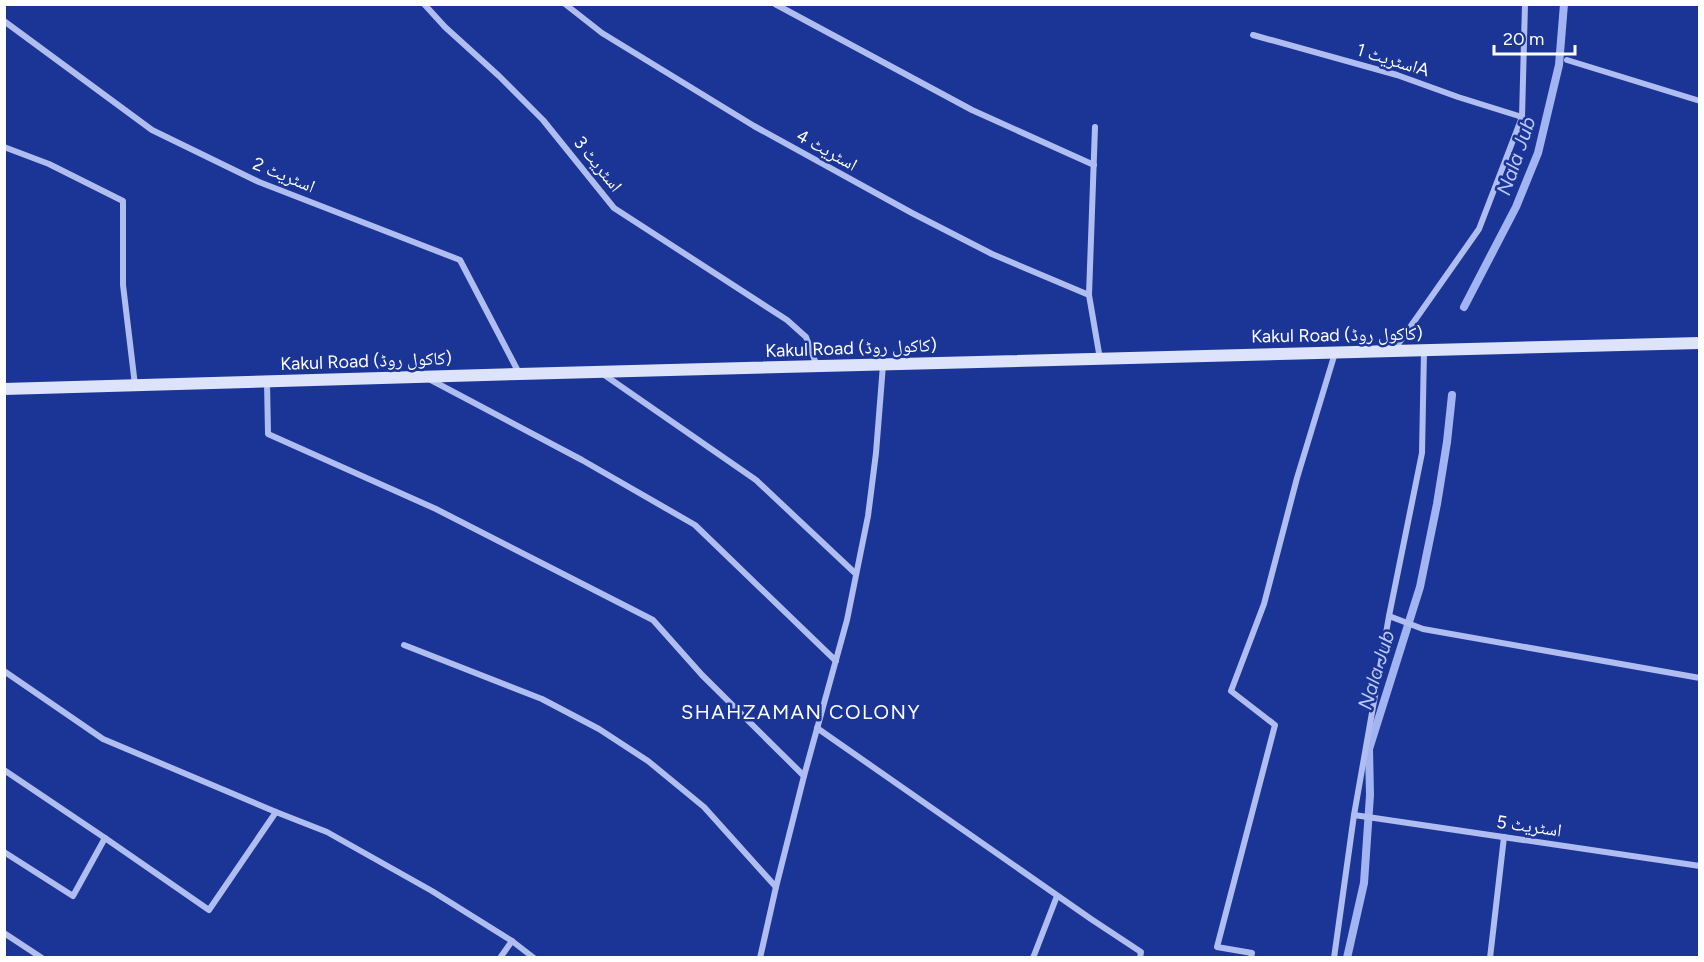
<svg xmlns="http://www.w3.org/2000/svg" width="1704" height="962" font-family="Figtree,'Noto Naskh Arabic',sans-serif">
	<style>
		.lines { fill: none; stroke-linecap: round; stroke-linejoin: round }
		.stream { stroke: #a2b5f2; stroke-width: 8 }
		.street { stroke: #afbdf0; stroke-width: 6 }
		.secondary { stroke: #dde3fb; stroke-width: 12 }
		.labels { text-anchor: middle; stroke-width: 5; stroke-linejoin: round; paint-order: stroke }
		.street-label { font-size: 18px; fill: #fff; stroke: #1b3597 }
		.water-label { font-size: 20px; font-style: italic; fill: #bbc9f7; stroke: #1b3597 }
		.neighbourhood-label { font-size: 20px; letter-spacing: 1.5px; fill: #fff; stroke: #1b3597 }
	</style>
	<rect width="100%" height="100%" fill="#1b3597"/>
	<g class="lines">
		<g class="stream">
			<polyline points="1464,307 1516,207 1538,153 1559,65 1564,4"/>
			<polyline points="1347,958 1364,883 1370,795 1369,749 1420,587 1437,504 1447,442 1452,395"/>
		</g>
		<g class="street">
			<polyline points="424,4 445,27 499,76 543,120 614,208 787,320 806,337 817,366"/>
			<polyline points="565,4 602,33 754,126 912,213 992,254 1089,295 1100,359"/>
			<polyline points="775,4 972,110 1094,165"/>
			<polyline points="4,21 152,130 259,182 460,260 519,373"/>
			<polyline points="1253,35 1397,75 1458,97 1522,117"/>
			<polyline points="1567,60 1700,101"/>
			<polyline points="4,147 49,164 123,201 123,285 135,385"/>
			<polyline points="1089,295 1095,127"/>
			<polyline points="1394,350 1479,229 1522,117 1525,4"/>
			<polyline points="1424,351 1422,453 1389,616 1423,629 1700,678"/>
			<polyline points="603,374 756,480 856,574"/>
			<polyline points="429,379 582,460 695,525 836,661"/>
			<polyline points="267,382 268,434 436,509 653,620 702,675 804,776"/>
			<polyline points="404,645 542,699 599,729 648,761 704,807 776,887"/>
			<polyline points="4,671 103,739 276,812 327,832 432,891 512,941 534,958"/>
			<polyline points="817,728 1091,919 1141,952 1140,958"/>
			<polyline points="4,770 105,838"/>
			<polyline points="1354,815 1700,866"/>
			<polyline points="4,852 73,896 105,838 209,910 276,812"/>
			<polyline points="4,933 42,958"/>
			<polyline points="500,958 512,941"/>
			<polyline points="760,958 776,887 804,776 847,620 868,516 876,453 883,365"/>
			<polyline points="1033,958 1057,896"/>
			<polyline points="1251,958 1252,953 1217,947 1275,725 1231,691 1264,604 1297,478 1335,353"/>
			<polyline points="1334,958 1354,815 1389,616"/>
			<polyline points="1490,958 1504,837"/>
		</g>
		<polyline class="secondary" points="4,389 519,374 1700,343"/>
	</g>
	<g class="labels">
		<g class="street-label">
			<text transform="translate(1393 60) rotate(17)" y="6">اسٹریٹ 1A</text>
			<text transform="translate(827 150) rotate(29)" y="6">اسٹریٹ 4</text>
			<text transform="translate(598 164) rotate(51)" y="6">اسٹریٹ 3</text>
			<text transform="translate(284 175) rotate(22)" y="6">اسٹریٹ 2</text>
			<text transform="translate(1337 335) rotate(-1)" y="6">Kakul Road (کاکول روڈ)</text>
			<text transform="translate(851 348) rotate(-2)" y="6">Kakul Road (کاکول روڈ)</text>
			<text transform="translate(366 361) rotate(-2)" y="6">Kakul Road (کاکول روڈ)</text>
			<text transform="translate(1529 826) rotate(8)" y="6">اسٹریٹ 5</text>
		</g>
		<g class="water-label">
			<text transform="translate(1516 156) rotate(-71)" y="7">Nala Jub</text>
			<text transform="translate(1376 670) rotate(-73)" y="7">Nala Jub</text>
		</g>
		<g class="neighbourhood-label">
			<text x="801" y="719">SHAHZAMAN COLONY</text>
		</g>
	</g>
	<rect width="1704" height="962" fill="none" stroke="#ffffff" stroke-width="12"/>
	<path d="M1494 45v9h81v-9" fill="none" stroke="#ffffff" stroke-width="3"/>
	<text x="1503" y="45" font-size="18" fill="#ffffff" stroke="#1b3597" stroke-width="4.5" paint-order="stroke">20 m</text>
</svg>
